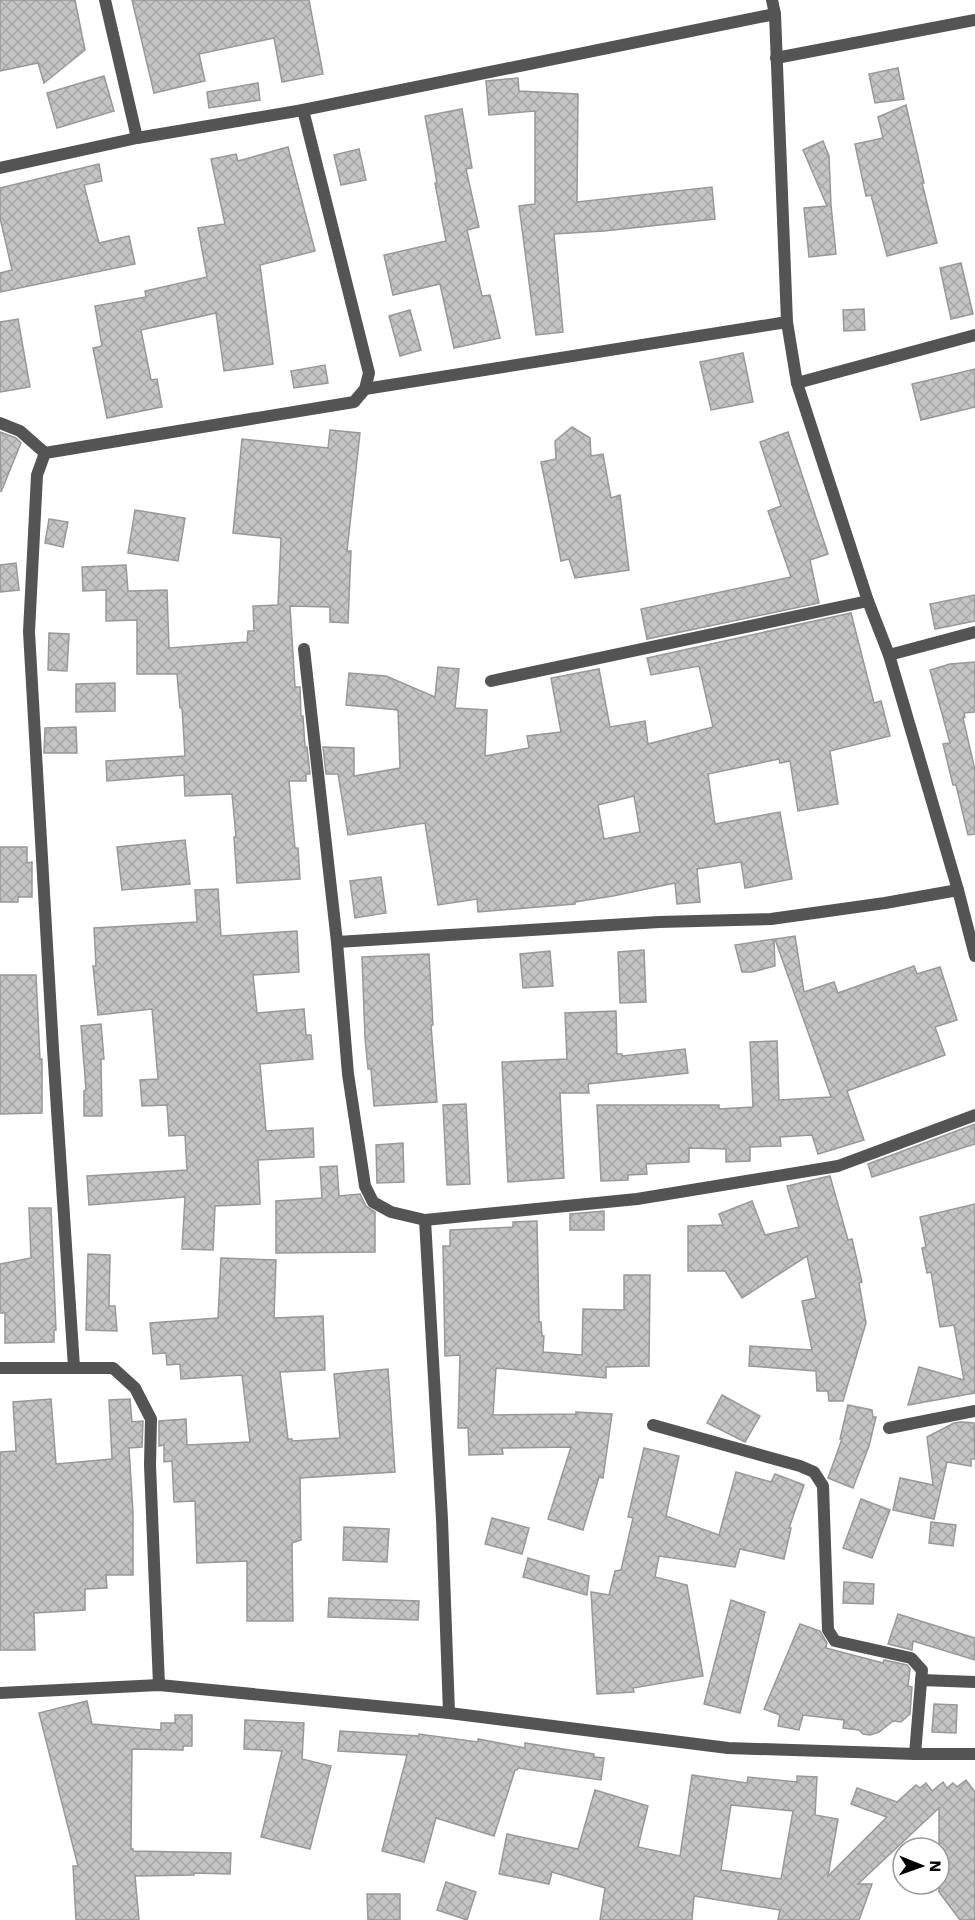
<svg xmlns="http://www.w3.org/2000/svg" width="975" height="1920" font-family="'Work Sans',sans-serif">
	<style>
		.building { fill: url(#building-cross-hatch); stroke: #989898; stroke-width: 1.5; fill-rule: evenodd }
		.lines { fill: none; stroke-linecap: round; stroke-linejoin: round }
		.street { stroke: #545454; stroke-width: 12 }
	</style>
	<defs>
		<pattern id="building-cross-hatch" width="8" height="8" patternUnits="userSpaceOnUse" patternTransform="scale(1.5)"><rect width="8" height="8" fill="#c4c4c4"/><path d="M0 0l8 8M0 8l8-8" fill="none" stroke="#a7a7a7"/></pattern>
	</defs>
	<rect width="100%" height="100%" fill="#fff"/>
	<g class="building">
		<polygon points="0,0 75,0 85,50 44,83 38,63 0,71"/>
		<polygon points="132,0 309,0 323,74 282,82 274,38 199,54 205,81 154,93"/>
		<polygon points="898,68 904,99 875,103 869,74"/>
		<polygon points="104,76 114,111 57,128 47,93"/>
		<polygon points="518,78 519,91 578,94 577,202 712,187 715,219 604,231 554,234 563,332 536,335 519,206 535,204 535,111 489,115 486,81"/>
		<polygon points="258,83 260,100 209,108 207,92"/>
		<polygon points="906,105 924,183 922,183 937,243 887,256 871,195 866,196 855,144 883,138 878,117"/>
		<polygon points="462,109 472,168 466,169 479,227 467,230 482,296 490,295 500,338 454,348 440,284 393,295 384,255 446,241 435,183 437,183 425,116"/>
		<polygon points="823,141 829,156 831,205 836,254 809,257 804,208 827,206 803,150"/>
		<polygon points="288,147 315,251 260,265 273,364 224,371 216,313 141,330 151,380 157,379 162,407 107,418 93,348 102,346 95,306 146,297 145,291 207,277 198,228 225,224 211,159 236,154 238,161"/>
		<polygon points="359,149 366,180 341,185 334,155"/>
		<polygon points="99,164 102,181 84,185 99,243 129,236 135,264 0,292 0,273 12,270 0,218 0,188"/>
		<polygon points="961,263 973,314 951,319 940,268"/>
		<polygon points="864,309 865,330 844,331 843,310"/>
		<polygon points="410,310 421,350 400,356 389,316"/>
		<polygon points="18,319 30,387 0,392 0,322"/>
		<polygon points="743,353 753,402 711,410 700,362"/>
		<polygon points="325,365 328,383 294,388 291,371"/>
		<polygon points="975,369 975,407 921,420 912,384"/>
		<polygon points="572,427 590,438 591,456 603,454 611,498 620,495 629,570 575,578 569,559 561,561 541,462 556,459 555,441"/>
		<polygon points="330,430 360,433 347,551 351,551 348,623 330,622 330,607 290,606 295,687 300,687 301,716 303,716 305,747 307,747 310,774 306,774 306,781 289,781 295,848 298,848 300,879 237,883 234,837 236,837 232,794 185,796 184,775 107,781 106,761 185,756 182,708 180,708 177,674 137,674 137,620 106,621 106,590 83,591 82,567 126,565 128,591 167,590 169,648 247,642 248,631 254,631 253,606 278,605 281,538 233,533 242,439 328,448"/>
		<polygon points="0,432 16,438 21,443 1,492"/>
		<polygon points="788,432 828,554 810,560 819,603 647,639 641,609 791,577 768,511 781,506 760,442"/>
		<polygon points="135,510 185,518 178,561 128,553"/>
		<polygon points="49,519 68,522 63,547 45,543"/>
		<polygon points="16,563 19,590 0,592 0,565"/>
		<polygon points="975,595 975,621 935,629 930,604"/>
		<path d="M851,613L874,703L881,701L890,736L830,751L838,804L798,811L790,761L780,763L779,759L708,774L715,824L780,812L792,879L745,888L741,862L697,869L700,902L677,904L675,883L613,896L575,902V904L478,912L477,899L438,905L425,823L348,835L338,774H326L323,747L354,748V776L400,768L398,710L346,705L349,673L386,676L435,697L438,667L459,669L455,708L487,710L485,756L529,748L527,736L561,732L551,678L599,669L610,727L645,721L648,744L713,727L699,666L651,675L647,658ZM634,796L640,832L604,839L598,805Z"/>
		<polygon points="49,633 69,634 67,671 48,670"/>
		<polygon points="975,662 975,712 964,713 965,717 963,718 975,770 975,834 968,835 956,785 953,785 943,744 950,743 930,670 950,664"/>
		<polygon points="115,683 115,711 76,712 76,684"/>
		<polygon points="76,727 77,753 44,753 45,728"/>
		<polygon points="185,840 190,884 122,890 117,847"/>
		<polygon points="0,847 27,847 27,863 32,862 32,897 18,897 18,902 0,902"/>
		<polygon points="381,877 386,913 355,918 350,881"/>
		<polygon points="218,889 221,936 297,931 299,972 253,975 257,1013 304,1009 306,1035 311,1035 313,1059 260,1064 266,1131 313,1128 314,1157 258,1160 260,1204 215,1206 213,1250 182,1249 185,1197 89,1205 87,1176 187,1170 185,1135 169,1136 167,1105 142,1106 140,1080 158,1079 152,1009 98,1015 93,966 96,966 94,928 197,922 195,890"/>
		<polygon points="795,936 804,992 834,982 838,993 914,966 917,974 940,967 957,1020 935,1027 945,1055 847,1091 864,1140 818,1154 812,1135 780,1137 781,1146 750,1147 750,1161 726,1162 726,1149 689,1148 689,1162 646,1164 647,1174 628,1175 628,1180 601,1181 597,1105 719,1105 719,1109 753,1107 750,1042 777,1041 779,1100 831,1097 775,939"/>
		<polygon points="774,939 775,966 752,972 742,972 735,945"/>
		<polygon points="644,950 646,1002 620,1003 618,952"/>
		<polygon points="550,951 553,986 523,988 520,954"/>
		<polygon points="429,954 433,1025 431,1025 437,1102 374,1106 371,1069 368,1069 365,1038 362,957"/>
		<polygon points="0,975 36,975 40,1059 42,1059 42,1113 0,1114"/>
		<polygon points="616,1011 617,1054 622,1054 622,1056 685,1049 688,1073 588,1084 589,1093 560,1093 564,1178 508,1182 502,1062 567,1059 565,1013"/>
		<polygon points="101,1024 104,1059 101,1059 102,1116 84,1116 84,1091 86,1090 81,1026"/>
		<polygon points="466,1104 470,1184 447,1185 443,1105"/>
		<polygon points="975,1124 975,1144 872,1177 868,1164"/>
		<polygon points="403,1143 404,1182 377,1183 376,1145"/>
		<polygon points="337,1166 339,1196 360,1194 366,1206 375,1212 375,1252 276,1253 276,1201 322,1198 320,1167"/>
		<polygon points="830,1176 848,1240 852,1239 862,1282 859,1283 866,1323 843,1401 829,1401 828,1391 817,1391 816,1371 749,1366 750,1346 812,1350 802,1301 816,1298 807,1256 742,1298 725,1271 688,1271 688,1226 723,1225 719,1214 752,1201 765,1235 799,1227 787,1186"/>
		<polygon points="975,1204 975,1393 908,1405 919,1367 964,1380 954,1325 940,1327 931,1272 927,1273 922,1248 926,1247 920,1217"/>
		<polygon points="29,1208 51,1208 56,1330 54,1330 54,1342 5,1343 5,1313 0,1313 0,1264 31,1258"/>
		<polygon points="604,1211 604,1230 570,1230 570,1214"/>
		<polygon points="537,1221 539,1322 541,1322 542,1336 544,1336 543,1352 582,1355 583,1309 624,1310 624,1275 650,1275 649,1366 606,1367 606,1378 496,1368 493,1415 576,1414 576,1412 612,1414 603,1478 599,1477 583,1530 548,1519 571,1447 502,1448 503,1454 469,1455 468,1428 458,1428 460,1355 445,1356 443,1246 450,1246 450,1230 513,1227 513,1222"/>
		<polygon points="88,1254 110,1255 109,1306 115,1306 117,1331 86,1330"/>
		<polygon points="221,1258 276,1260 274,1318 323,1316 325,1370 280,1372 288,1439 292,1439 292,1441 340,1438 334,1374 388,1369 395,1472 300,1478 301,1540 292,1543 293,1621 247,1621 247,1561 197,1563 195,1501 174,1502 172,1461 164,1462 164,1445 159,1446 159,1421 186,1419 187,1445 250,1442 242,1375 181,1379 180,1364 167,1365 166,1353 153,1354 150,1323 218,1318"/>
		<polygon points="722,1395 760,1416 745,1442 707,1423"/>
		<polygon points="51,1399 56,1464 112,1459 109,1400 130,1399 132,1422 143,1421 142,1447 129,1448 133,1513 133,1575 106,1575 107,1588 85,1589 85,1610 34,1613 35,1650 0,1650 0,1452 16,1451 13,1402"/>
		<polygon points="848,1405 872,1410 873,1417 876,1417 869,1446 853,1488 828,1478 842,1439 840,1439"/>
		<polygon points="961,1422 974,1423 975,1459 971,1459 971,1466 947,1462 934,1519 893,1510 900,1478 933,1485 927,1437 954,1423"/>
		<polygon points="644,1448 679,1456 666,1516 719,1535 736,1472 771,1482 775,1474 804,1485 789,1528 791,1528 784,1559 740,1549 735,1567 659,1556 655,1577 687,1585 703,1676 633,1688 634,1692 597,1694 591,1592 609,1595 615,1571 621,1570 633,1518 628,1517"/>
		<polygon points="861,1499 890,1510 872,1558 843,1548"/>
		<polygon points="492,1518 529,1528 522,1554 485,1544"/>
		<polygon points="931,1522 956,1525 953,1546 929,1543"/>
		<polygon points="344,1527 389,1529 387,1562 343,1560"/>
		<polygon points="528,1558 589,1576 587,1595 523,1577"/>
		<polygon points="844,1582 874,1584 873,1604 843,1603"/>
		<polygon points="329,1598 419,1601 418,1620 328,1617"/>
		<polygon points="731,1600 765,1612 740,1713 704,1704"/>
		<polygon points="898,1614 975,1638 975,1660 913,1641 912,1650 888,1644"/>
		<polygon points="800,1624 820,1631 827,1643 826,1648 883,1663 884,1660 907,1665 910,1669 908,1686 912,1687 910,1714 901,1722 893,1721 879,1732 870,1735 863,1734 859,1730 843,1728 844,1720 803,1715 799,1730 778,1726 780,1715 764,1709"/>
		<polygon points="87,1701 92,1724 161,1730 161,1723 175,1723 175,1715 192,1715 192,1746 183,1746 183,1750 132,1749 131,1849 133,1849 133,1851 231,1853 230,1874 194,1873 194,1875 135,1876 139,1920 76,1920 73,1866 78,1866 39,1713"/>
		<polygon points="934,1704 957,1705 956,1733 932,1732"/>
		<polygon points="245,1720 304,1723 302,1759 331,1766 310,1849 261,1837 282,1751 244,1749"/>
		<polygon points="340,1731 419,1736 419,1734 478,1742 478,1739 525,1748 525,1743 594,1754 594,1757 604,1758 601,1780 518,1768 517,1770 515,1770 494,1836 436,1818 424,1862 382,1851 407,1755 338,1751"/>
		<path d="M692,1775L747,1783L748,1777L797,1782V1776L817,1777L815,1815L838,1819L828,1876L887,1817L851,1804L857,1788L897,1802L916,1785L920,1788L926,1783L932,1791L943,1782L947,1788L953,1783L957,1787L966,1780L975,1792V1920H960L939,1892V1808L858,1884H872L859,1920H778L780,1910L694,1896L692,1920H600L605,1888L552,1872L549,1884L499,1874L507,1834L578,1849L595,1790L648,1806L638,1847L680,1856ZM731,1805L793,1811L781,1879L721,1870Z"/>
		<polygon points="446,1882 476,1892 467,1920 437,1910"/>
		<polygon points="367,1894 400,1894 400,1920 368,1920"/>
	</g>
	<g class="lines">
		<g class="street">
			<polyline points="105,0 137,138"/>
			<polyline points="772,0 775,14 787,322 797,383 868,601 889,655 958,890 975,956"/>
			<polyline points="776,58 975,20"/>
			<polyline points="0,168 137,138 303,110 775,14"/>
			<polyline points="797,383 975,335"/>
			<polyline points="365,389 787,322"/>
			<polyline points="0,423 20,431 45,453"/>
			<polyline points="304,649 337,942 348,1074 365,1186 373,1202 391,1212 425,1220 637,1199 838,1166 975,1115"/>
			<polyline points="889,655 975,632"/>
			<polyline points="491,681 868,601"/>
			<polyline points="337,942 659,922 771,919 885,903 958,890"/>
			<polyline points="425,1220 442,1519 449,1713"/>
			<polyline points="74,1367 53,1049 29,632 37,475 45,453 354,402 365,389 369,373 303,110"/>
			<polyline points="0,1368 113,1368 135,1388 151,1419 150,1465 159,1685"/>
			<polyline points="653,1425 800,1466 814,1472 823,1486 828,1630 835,1641 911,1658 922,1670 915,1754"/>
			<polyline points="889,1428 975,1411"/>
			<polyline points="921,1680 975,1682"/>
			<polyline points="0,1693 159,1685 449,1713 728,1748 915,1754 975,1754"/>
		</g>
	</g>
	<g transform="translate(921 1866) rotate(91)"><circle r="28" fill="#ffffff" stroke="#999999" stroke-width="1.5"/>
	<path d="M0-4.5L10 22L0 15L-10 22Z" fill="#000000"/>
	<text y="-9" font-size="16" font-weight="bold" text-anchor="middle" fill="#000000">N</text>
	</g>
</svg>
